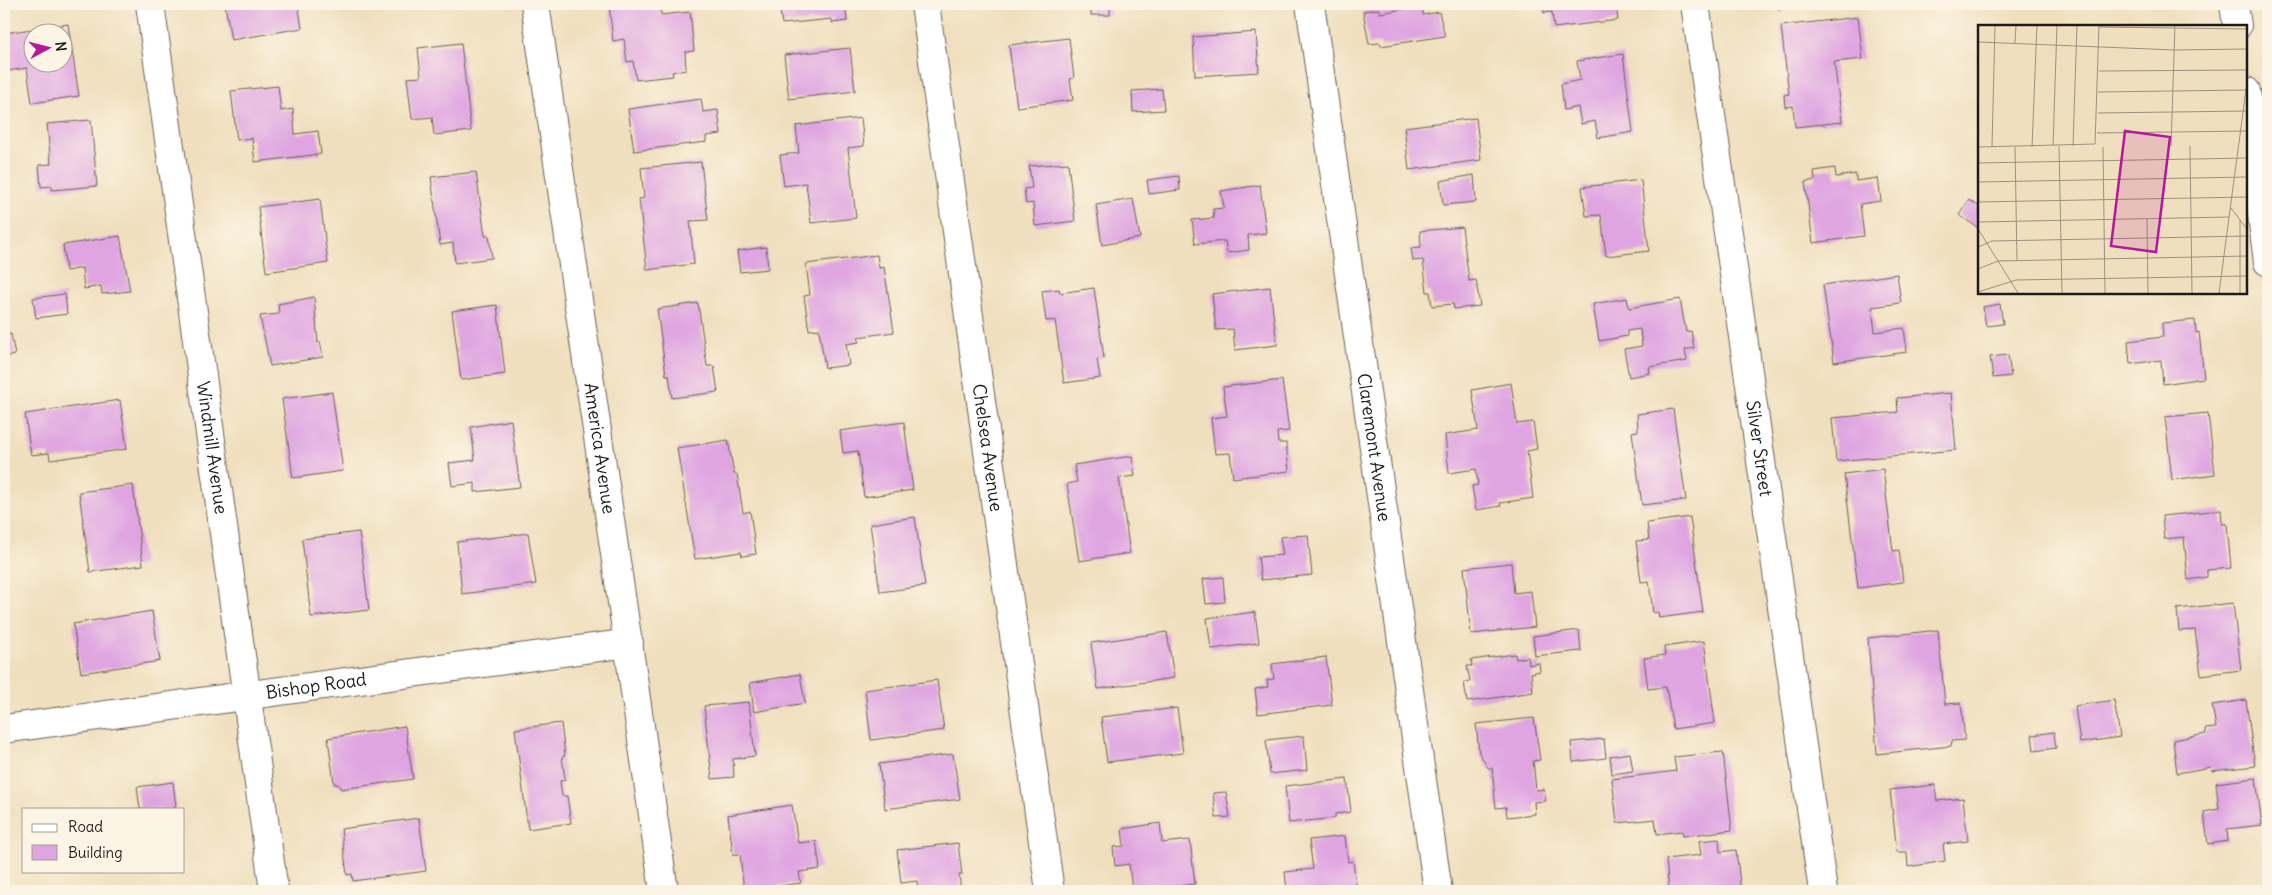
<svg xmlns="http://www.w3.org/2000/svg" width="2272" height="895" font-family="Delius,sans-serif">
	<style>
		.building { fill: #dfa5e1; fill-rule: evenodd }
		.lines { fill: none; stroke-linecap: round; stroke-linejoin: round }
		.minor-casing { stroke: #666055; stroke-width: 30 }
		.minor { stroke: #fff; stroke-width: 28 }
		.labels { text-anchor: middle; stroke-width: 4.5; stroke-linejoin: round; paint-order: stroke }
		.street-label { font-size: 18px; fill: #1c1c1c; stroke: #fcf5e5 }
		.inset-road { fill: none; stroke: #9b917d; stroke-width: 1 }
		.view { fill: #b5179e; fill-opacity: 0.15; stroke: #b5179e; stroke-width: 2.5 }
		.inset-edge { fill: none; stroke: #1c1c1c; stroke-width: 2.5 }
	</style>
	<rect width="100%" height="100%" fill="#fcf5e5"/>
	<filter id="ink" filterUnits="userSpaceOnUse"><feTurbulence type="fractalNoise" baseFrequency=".02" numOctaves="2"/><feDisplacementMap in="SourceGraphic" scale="10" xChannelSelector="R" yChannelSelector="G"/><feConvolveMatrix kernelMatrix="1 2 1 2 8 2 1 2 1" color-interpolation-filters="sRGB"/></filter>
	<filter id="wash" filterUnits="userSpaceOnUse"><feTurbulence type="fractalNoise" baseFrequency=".0096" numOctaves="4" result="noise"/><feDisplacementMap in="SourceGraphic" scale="20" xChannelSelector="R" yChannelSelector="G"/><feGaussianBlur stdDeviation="1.12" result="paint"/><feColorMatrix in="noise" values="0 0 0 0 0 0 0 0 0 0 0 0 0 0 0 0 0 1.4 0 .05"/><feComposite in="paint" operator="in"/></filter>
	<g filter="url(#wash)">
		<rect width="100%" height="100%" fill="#f0dfbe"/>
		<g id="blocks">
			<g class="building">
				<polygon points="225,4 298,4 302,28 231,40"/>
				<polygon points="609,4 660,4 661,15 690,12 694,51 685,52 686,70 672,72 673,76 636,80 633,61 627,62 624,39 613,41"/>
				<polygon points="779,4 845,4 847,21 832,23 832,19 782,24"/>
				<rect x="1091" y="4" width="19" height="11"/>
				<polygon points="1543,4 1616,4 1618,20 1554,28 1552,12 1544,13"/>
				<polygon points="1778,4 1815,4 1815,5 1778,9"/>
				<polygon points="1423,6 1423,15 1439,12 1445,36 1381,46 1380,43 1369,44 1363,11 1379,9 1380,13"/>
				<polygon points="1858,17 1863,59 1834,62 1842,122 1795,127 1793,106 1785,107 1784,95 1789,94 1781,26"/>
				<path d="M68,24L79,96L32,103L27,68L7,71L4,33ZM32,32H62V62H32Z"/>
				<polygon points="1256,32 1259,72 1195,76 1193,37"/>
				<polygon points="1069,38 1074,78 1070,79 1073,100 1017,107 1009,45"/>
				<polygon points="461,43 471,131 434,135 432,117 412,119 407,78 421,77 418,48"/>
				<polygon points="850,48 855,91 789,99 784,55"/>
				<polygon points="1623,54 1633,132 1598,138 1595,121 1581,124 1578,107 1564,110 1561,84 1580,80 1577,61"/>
				<polygon points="278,86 281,111 293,109 295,134 318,131 321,154 255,162 252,138 237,140 231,91"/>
				<polygon points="1162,89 1164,110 1133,112 1132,91"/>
				<polygon points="701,99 703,112 718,110 721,134 706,136 706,142 634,151 628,109"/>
				<polygon points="861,118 864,146 848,148 856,218 811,223 806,183 784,186 780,155 799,153 796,126"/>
				<polygon points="1476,118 1481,160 1409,170 1404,127"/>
				<polygon points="91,120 97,186 52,190 52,186 41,187 39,165 51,164 47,124"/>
				<polygon points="701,162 708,220 690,221 694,264 647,270 639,199 644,198 641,168"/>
				<polygon points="1068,163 1075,221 1035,226 1033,203 1026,204 1024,189 1032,188 1029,166"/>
				<polygon points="1835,168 1836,177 1856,174 1856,181 1878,178 1881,201 1860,204 1864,236 1813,243 1805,182 1815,180 1814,171"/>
				<polygon points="476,172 485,236 489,236 492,258 455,263 453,243 440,245 431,177"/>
				<polygon points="1474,175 1476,202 1443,205 1440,181"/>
				<polygon points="1179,176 1180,190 1149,194 1147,180"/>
				<polygon points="1641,180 1649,251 1606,256 1601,215 1586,216 1582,187"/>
				<polygon points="1260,185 1266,233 1248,235 1249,250 1227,253 1225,241 1195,244 1192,220 1214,218 1213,209 1224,208 1221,191"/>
				<polygon points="320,199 328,263 266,272 258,207"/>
				<polygon points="1133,199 1140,238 1102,245 1096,205"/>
				<polygon points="1969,200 1980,207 1980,229 1959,215"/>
				<polygon points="1462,227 1469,281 1476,280 1480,306 1454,309 1453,304 1432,306 1430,292 1427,292 1423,260 1413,261 1411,248 1421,247 1420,231"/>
				<polygon points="120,236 130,291 102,294 101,286 84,289 82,268 66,271 63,245"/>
				<polygon points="766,247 768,269 740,272 737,251"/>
				<polygon points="877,255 879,268 884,267 894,332 858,337 859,342 846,344 849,365 825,368 819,329 809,330 804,296 810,295 806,264"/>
				<polygon points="1897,274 1901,303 1872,307 1875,332 1904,328 1907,352 1834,362 1823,285"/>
				<polygon points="1270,287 1277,345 1235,350 1233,329 1216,330 1212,294"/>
				<polygon points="1094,288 1104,358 1097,359 1100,378 1064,383 1055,320 1046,321 1042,291 1059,289 1060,293"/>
				<polygon points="65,294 67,314 36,318 33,298"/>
				<polygon points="314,297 318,343 320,341 323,357 270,366 260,316 279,314 278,304"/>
				<polygon points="1627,298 1629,308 1680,299 1686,332 1691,331 1694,348 1685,350 1687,361 1649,367 1650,373 1629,377 1624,349 1642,346 1640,329 1627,331 1627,336 1599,341 1593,304"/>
				<polygon points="698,303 707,366 714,366 718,392 672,398 669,375 666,375 657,309"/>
				<polygon points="2000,304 2003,324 1986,326 1983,307"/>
				<polygon points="497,305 505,374 461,380 452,311"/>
				<polygon points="2195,320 2196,333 2199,332 2204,378 2163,384 2161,360 2130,364 2128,341 2163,337 2162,323"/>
				<polygon points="11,334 15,355 4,357 4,335"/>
				<polygon points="2008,355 2011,376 1993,378 1990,357"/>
				<polygon points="1282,380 1289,431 1277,432 1278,443 1286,443 1289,471 1233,478 1230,453 1215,454 1211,418 1227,416 1223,387"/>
				<polygon points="1511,383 1517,424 1533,422 1537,449 1527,451 1533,498 1500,503 1501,506 1476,510 1472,486 1478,485 1476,469 1449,473 1445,435 1478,430 1472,390"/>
				<polygon points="332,392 343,471 293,478 282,399"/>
				<polygon points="1951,393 1956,450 1836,461 1832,418 1898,412 1897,398"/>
				<polygon points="120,400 127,449 50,460 49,453 31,455 25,414"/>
				<polygon points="1673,409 1686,500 1642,505 1632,432 1638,431 1637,414"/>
				<polygon points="2208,413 2215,474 2172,480 2165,417"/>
				<polygon points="511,420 520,487 475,492 475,483 452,486 449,463 475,460 471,427"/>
				<polygon points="904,422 913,490 864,497 858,451 843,453 840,431"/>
				<polygon points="728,440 734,474 737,474 743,513 750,511 756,554 742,556 741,552 695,559 677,448"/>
				<polygon points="1132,456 1135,476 1119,478 1130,553 1079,561 1067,484 1077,482 1074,465"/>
				<polygon points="1883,469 1893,551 1899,550 1903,582 1858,588 1844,474"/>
				<polygon points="133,485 143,565 90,572 79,492"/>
				<polygon points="2221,510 2222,524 2227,524 2231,568 2207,570 2207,577 2188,580 2184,537 2164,539 2162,516"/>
				<polygon points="915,517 925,586 880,592 870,524"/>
				<polygon points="1690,517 1703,612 1659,618 1658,612 1653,613 1649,581 1641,582 1636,541 1649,540 1647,523"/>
				<polygon points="359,532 369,610 311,617 302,539"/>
				<polygon points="528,533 536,584 462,594 457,542"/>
				<polygon points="1308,535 1312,575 1261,580 1258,557 1283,555 1280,537"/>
				<polygon points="1511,563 1514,593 1531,591 1535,627 1471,634 1464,568"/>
				<polygon points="1223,577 1225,602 1206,604 1203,579"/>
				<polygon points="2233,603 2241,670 2201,675 2195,630 2179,631 2177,609"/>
				<polygon points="152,611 160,661 81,673 73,624"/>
				<polygon points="1255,612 1259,643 1211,649 1207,618"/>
				<polygon points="1579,630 1581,651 1535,656 1533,636"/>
				<polygon points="1938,630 1945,704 1961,703 1965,740 1952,741 1951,746 1877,754 1868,638"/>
				<polygon points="1167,632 1174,678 1098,689 1091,643"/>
				<polygon points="1704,641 1715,723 1673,729 1666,687 1648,689 1644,658 1665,655 1664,647"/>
				<polygon points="1515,654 1516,659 1528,657 1529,665 1539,663 1540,671 1531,673 1533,692 1467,702 1464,682 1470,681 1467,666 1472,666 1471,660"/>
				<polygon points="1326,657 1332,705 1258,714 1255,689 1268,687 1267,680 1274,679 1272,664"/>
				<polygon points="800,674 805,703 754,712 750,683"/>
				<polygon points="937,680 944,730 871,740 865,690"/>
				<polygon points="2114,700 2120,737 2080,743 2075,706"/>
				<polygon points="2246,700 2255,766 2212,771 2211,767 2177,773 2173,740 2206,734 2205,729 2216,728 2212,705"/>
				<polygon points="749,702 755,756 733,759 734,777 712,779 704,706"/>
				<polygon points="1177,708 1183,753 1107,762 1101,717"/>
				<polygon points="1534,718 1540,760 1533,761 1536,790 1544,789 1546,801 1534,802 1535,814 1507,817 1506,807 1496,808 1492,768 1488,768 1479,753 1476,724"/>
				<polygon points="561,723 565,756 562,757 565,780 560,781 562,796 567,796 571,823 528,829 515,729"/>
				<polygon points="405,726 413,779 341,789 338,784 334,784 328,738"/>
				<polygon points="2054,732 2056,748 2034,751 2032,735"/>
				<polygon points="1304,736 1307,770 1270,774 1266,740"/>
				<polygon points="1604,739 1606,758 1573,762 1571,742"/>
				<polygon points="1723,752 1732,830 1683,836 1682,831 1657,834 1655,819 1617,823 1612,779 1676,771 1674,757"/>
				<polygon points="1630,753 1633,771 1612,774 1610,756"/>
				<polygon points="953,754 960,799 885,809 879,764"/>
				<polygon points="2256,778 2262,825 2227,829 2228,841 2208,844 2204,812 2219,809 2216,783"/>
				<polygon points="1347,779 1351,812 1335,814 1335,818 1289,823 1285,786"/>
				<polygon points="173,782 176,806 174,806 174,809 140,809 137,787"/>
				<polygon points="1935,785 1937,801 1963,798 1968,841 1943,844 1945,861 1908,867 1907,852 1897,852 1890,790"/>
				<polygon points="1226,792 1230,817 1216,818 1213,793"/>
				<polygon points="792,805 798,843 816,841 820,869 799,872 801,883 744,891 740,854 733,855 728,815"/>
				<polygon points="419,818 426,871 353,881 352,874 347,875 341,829"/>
				<polygon points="1160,823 1162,843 1190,840 1195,884 1132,891 1129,864 1115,866 1113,847 1124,846 1122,829"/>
				<polygon points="1345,836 1348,862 1353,861 1357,891 1287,891 1285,872 1313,869 1309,840"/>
				<polygon points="1719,839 1720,852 1736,850 1741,891 1669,891 1666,859 1701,855 1699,841"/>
				<polygon points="958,843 962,875 959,875 961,891 918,891 917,881 901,883 897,850"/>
			</g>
		</g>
	</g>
	<g filter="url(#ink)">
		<use href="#blocks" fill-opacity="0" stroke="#666055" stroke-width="1"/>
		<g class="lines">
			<defs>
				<g id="minor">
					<path id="s1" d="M150,4L274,891"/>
					<path id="s2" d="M535,4L664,891"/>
					<path id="s3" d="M925,4L1050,891"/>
					<path id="s4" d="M1310,4L1438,891"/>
					<path id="s5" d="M1695,4L1823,891"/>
					<polyline points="2234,4 2237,26"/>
					<polyline points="2246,91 2268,262"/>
					<path id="s6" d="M4,729L629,643"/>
				</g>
			</defs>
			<use href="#minor" class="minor-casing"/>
			<use href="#minor" class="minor"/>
		</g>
	</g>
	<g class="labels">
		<g class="street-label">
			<text dy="6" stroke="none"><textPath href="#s2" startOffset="449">America Avenue</textPath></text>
			<text dy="6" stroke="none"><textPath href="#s1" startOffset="448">Windmill Avenue</textPath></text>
			<text dy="6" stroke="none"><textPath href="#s3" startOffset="448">Chelsea Avenue</textPath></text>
			<text dy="6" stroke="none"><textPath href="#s4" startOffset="448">Claremont Avenue</textPath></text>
			<text dy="6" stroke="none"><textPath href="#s5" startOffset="449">Silver Street</textPath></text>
			<text dy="6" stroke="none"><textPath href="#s6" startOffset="315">Bishop Road</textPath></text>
		</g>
	</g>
	<g transform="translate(1978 25)">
		<rect width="269" height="269" fill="#f0dfbe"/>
		<path class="inset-road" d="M121,2L269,4M0,17L197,25L269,24M37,18L38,0M121,46L269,45M120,67L269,65M120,88L269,86M119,108L269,106M75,121L79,0M81,121L84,268M95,121L99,0M193,121L197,0M212,121L214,268M0,122L117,119L121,0M14,122L17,0M37,122L39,235M54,122L59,0M125,122L127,268M0,138L269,133M0,157L269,152M0,177L269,172M253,183L269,204M169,194L170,268M262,195V268M0,197L251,192M0,204L40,268M0,222L14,216L269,211M0,244L20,236L269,231M0,267L38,255L269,251M241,268L269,57"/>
		<path class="view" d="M147,106L192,112L178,227L133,221Z"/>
		<rect width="269" height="269" class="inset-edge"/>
	</g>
	<rect width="2272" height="895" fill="none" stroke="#fcf5e5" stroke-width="20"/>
	<rect x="22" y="808" width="162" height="65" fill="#fcf5e5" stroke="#a29e95"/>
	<rect x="32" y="824" width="25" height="8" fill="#ffffff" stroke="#a29e95"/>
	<text x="68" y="832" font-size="15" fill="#1c1c1c">Road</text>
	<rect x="32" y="845" width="25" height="15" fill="#dfa5e1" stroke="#a29e95"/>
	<text x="68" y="858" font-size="15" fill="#1c1c1c">Building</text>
	<g transform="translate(48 48) rotate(83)"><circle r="24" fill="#fcf5e5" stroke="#a29e95"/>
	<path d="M0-4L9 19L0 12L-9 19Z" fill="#b5179e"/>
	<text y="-8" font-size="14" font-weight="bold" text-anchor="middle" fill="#1c1c1c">N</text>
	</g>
</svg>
